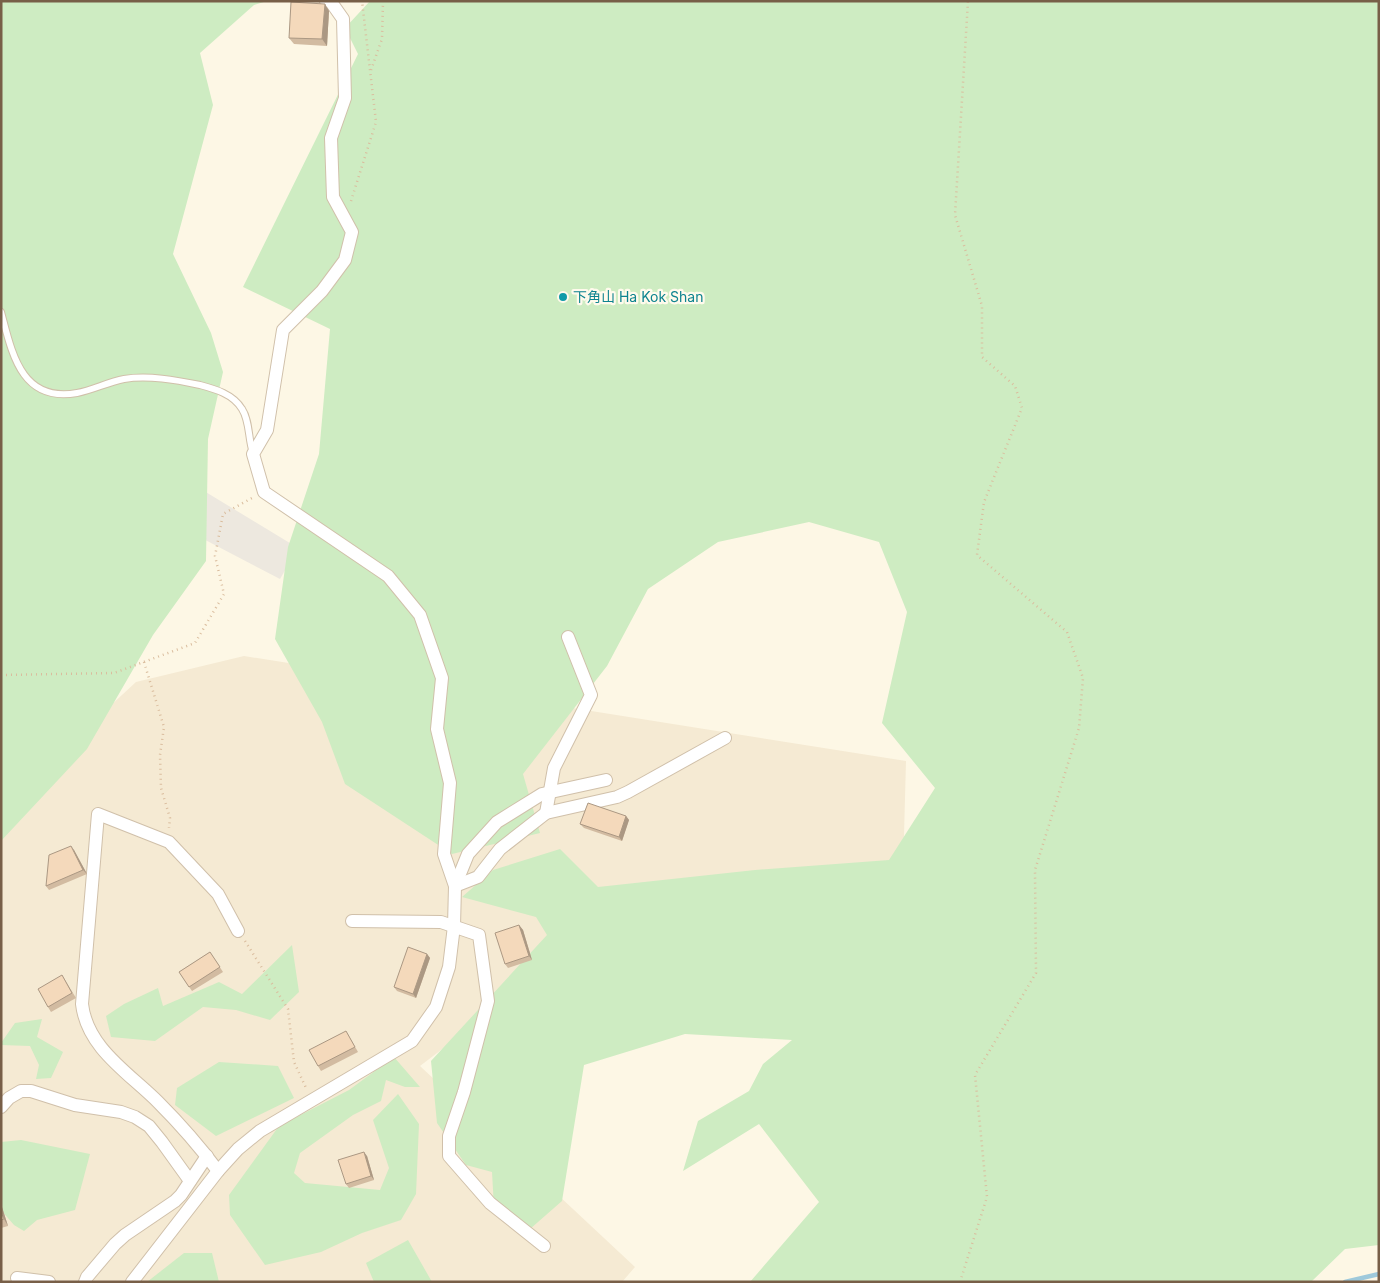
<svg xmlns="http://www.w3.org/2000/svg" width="1380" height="1283" font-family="Inter,'Noto Sans TC',sans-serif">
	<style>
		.residential { fill: #f5ead3 }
		.industrial { fill: #ede8df }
		.green { fill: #ceecc2 }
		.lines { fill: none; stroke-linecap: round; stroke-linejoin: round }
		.stream { stroke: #9ec9db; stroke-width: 4.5 }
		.lane-casing { stroke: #d0c0aa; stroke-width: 8 }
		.street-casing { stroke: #d0c0aa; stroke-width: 14 }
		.path { stroke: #dabd9e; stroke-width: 2.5; stroke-dasharray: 1 4; stroke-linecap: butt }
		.lane { stroke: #fff; stroke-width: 6 }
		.street { stroke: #fff; stroke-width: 12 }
		.wall { fill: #d2bba1 }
		.shaded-wall { fill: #ab9883 }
		.building { fill: #f4d9bb; stroke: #ab9883 }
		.culture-dot { fill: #0f9aa8; stroke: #fffaec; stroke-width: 2 }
		.labels { text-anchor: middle; stroke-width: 4.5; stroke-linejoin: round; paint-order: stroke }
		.culture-label { font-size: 14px; fill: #0d838f; stroke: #fffaec; text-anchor: start }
	</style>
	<rect width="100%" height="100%" fill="#fdf7e5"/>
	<polygon class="residential" points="244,656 906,761 903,873 560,959 420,1066 635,1267 622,1282 1,1282 1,807 136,682"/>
	<polygon class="industrial" points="181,477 298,548 280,579 146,509"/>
	<g class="green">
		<polygon points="1,1 267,1 254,5 200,53 213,105 173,254 211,333 223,372 208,439 206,561 153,635 87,749 1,841"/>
		<polygon points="370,1 1379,1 1379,1245 1345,1249 1311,1282 750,1282 819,1202 759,1124 683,1171 698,1121 749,1091 763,1064 792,1040 685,1034 584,1065 562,1201 522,1236 494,1208 492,1172 466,1165 437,1123 431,1061 547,935 536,917 462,897 493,870 560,849 598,887 755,870 889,860 935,788 882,723 907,612 879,542 809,522 718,542 648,589 607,666 523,774 540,833 452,854 345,784 322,722 275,639 288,547 319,454 330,329 243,287 358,54 345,28"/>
		<polygon points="292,945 299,992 270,1020 236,1010 203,1007 155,1041 111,1037 106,1016 124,1004 158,988 163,1006 219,982 242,994"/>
		<polygon points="42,1019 37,1037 63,1052 51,1078 36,1079 39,1065 30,1046 1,1045 1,1043 15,1023"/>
		<polygon points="394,1057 420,1087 405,1087 386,1080 381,1101 353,1115 300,1153 294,1173 305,1183 380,1190 389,1168 373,1120 398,1094 419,1124 416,1194 401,1220 362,1233 321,1252 265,1265 230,1215 229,1195 279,1126 349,1090"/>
		<polygon points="219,1062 278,1066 294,1098 216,1136 175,1105 177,1088"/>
		<polygon points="21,1140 90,1154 75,1210 37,1220 24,1231 14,1225 1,1210 1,1142"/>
		<polygon points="408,1240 432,1282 374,1282 366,1263"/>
		<polygon points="184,1253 212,1253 219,1282 147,1282"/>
	</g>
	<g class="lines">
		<polyline class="stream" points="1345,1282 1379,1274"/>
		<defs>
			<path id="lane" d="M1,312C12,353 21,403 77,393C93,390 108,382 124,379C148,375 176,380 200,385C215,389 233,394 242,409C250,421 248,439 253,453"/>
			<g id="street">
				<polyline points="546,813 554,768 591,695 568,637"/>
				<polyline points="455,886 478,877 500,849 546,813 617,797 628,792 725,738"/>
				<polyline points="455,886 468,854 497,822 542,794 606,780"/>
				<polyline points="352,921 441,922 479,935 488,1001 464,1092 449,1136 449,1156 490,1203 544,1246"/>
				<polyline points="1,1107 9,1098 21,1091 31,1091 75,1105 121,1112 135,1117 149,1126 162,1142 190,1181"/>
				<path d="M218,1171C200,1147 179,1123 158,1102C129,1073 87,1048 82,1004L98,814L169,842L218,894L238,931"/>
				<polyline points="17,1278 49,1282"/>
				<polyline points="85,1282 87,1277 115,1244 125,1235 175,1201 181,1195 207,1156"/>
				<polyline points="132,1282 218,1171 238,1149 260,1131 412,1041 436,1007 449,967 454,926 455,886 444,854 450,783 437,729 442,678 420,615 388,576 264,492 253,454 267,430 283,330 322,291 345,260 352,232 333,197 331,138 345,98 343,19 331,2 326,1"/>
			</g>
		</defs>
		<use href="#lane" class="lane-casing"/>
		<use href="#street" class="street-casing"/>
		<g class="path">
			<polyline points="371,70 382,39 383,1"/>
			<polyline points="351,201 376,122 362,1"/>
			<polyline points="144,662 164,727 160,755 161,788 170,818 169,828"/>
			<polyline points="1,675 114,673 195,643 224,594 215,556 223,514 252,498"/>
			<polyline points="245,941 288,1009 294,1062 307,1090"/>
			<polyline points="960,1282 987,1197 975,1075 1036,973 1035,870 1079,728 1083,678 1067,632 977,555 984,502 1022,408 1015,386 982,357 982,306 955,215 968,1"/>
		</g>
		<use href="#lane" class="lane"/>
		<use href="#street" class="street"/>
	</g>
	<g class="wall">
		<polygon points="325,4 329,11 327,46 294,44 289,38"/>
		<polygon points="626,816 629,820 622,841 584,828 580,824"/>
		<polygon points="74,850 87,874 49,890 46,886"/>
		<polygon points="519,925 523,930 532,960 508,968 505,964"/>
		<polygon points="210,952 223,972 192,991 179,972"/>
		<polygon points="427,954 430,958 416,998 397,991 394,987"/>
		<polygon points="62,975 76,998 51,1012 48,1007"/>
		<polygon points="346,1031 358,1052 321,1071 318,1066"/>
		<polygon points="367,1156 374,1180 349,1188 346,1184"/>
		<polygon points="1,1204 8,1226 1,1228"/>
	</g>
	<g class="shaded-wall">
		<polygon points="325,4 329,11 327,46 322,39"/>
		<polygon points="626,816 629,820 622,841 619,837"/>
		<polygon points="71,846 74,850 87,874 83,870"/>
		<polygon points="519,925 523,930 532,960 529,956"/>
		<polygon points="427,954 430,958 416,998 413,994"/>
		<polygon points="364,1152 367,1156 374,1180 371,1176"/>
		<polygon points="1,1204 8,1226 4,1219 1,1212"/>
	</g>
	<g class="building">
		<polygon points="291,2 325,4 322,39 289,38"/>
		<polygon points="588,803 626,816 619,837 580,824"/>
		<polygon points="71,846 83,870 46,886 49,855"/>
		<polygon points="519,925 529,956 505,964 495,933"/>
		<polygon points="408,947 427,954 413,994 394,987"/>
		<polygon points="210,952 220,967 189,987 179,972"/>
		<polygon points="62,975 72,993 48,1007 38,989"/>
		<polygon points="346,1031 355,1047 318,1066 309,1050"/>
		<polygon points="364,1152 371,1176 346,1184 338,1160"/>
		<polygon points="1,1212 4,1219 1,1220"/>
	</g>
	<circle class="culture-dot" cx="563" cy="297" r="5"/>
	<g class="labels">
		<g class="culture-label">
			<text x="573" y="302">下角山 Ha Kok Shan</text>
		</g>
	</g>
	<rect width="1380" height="1283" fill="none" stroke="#785f48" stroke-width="5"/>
</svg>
